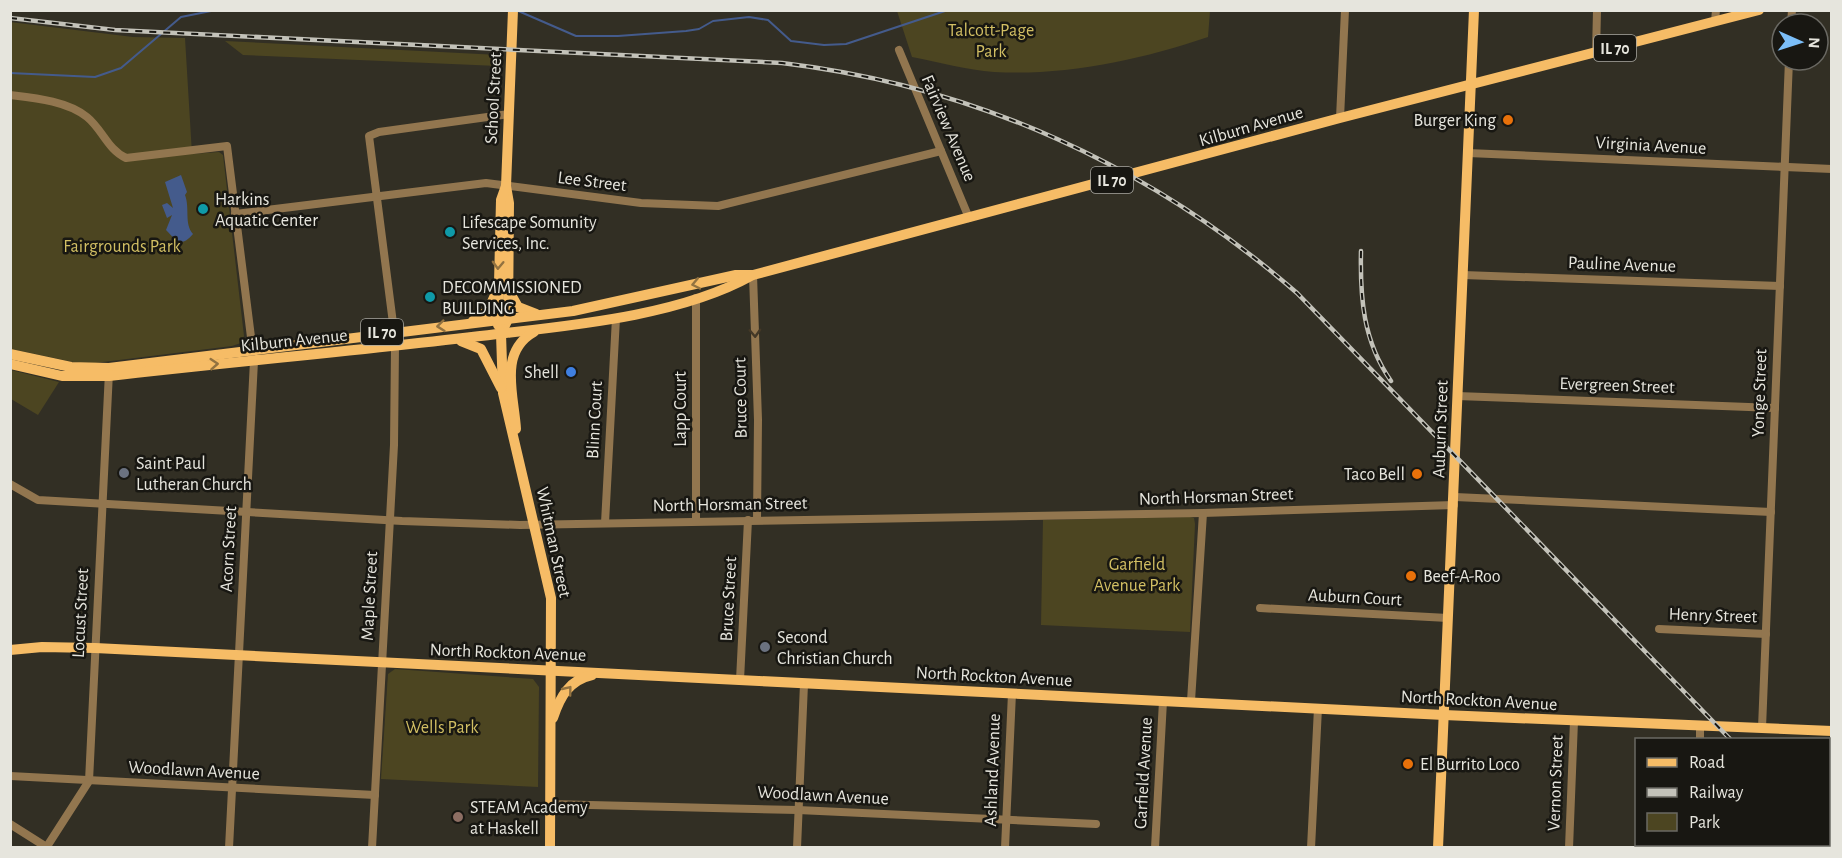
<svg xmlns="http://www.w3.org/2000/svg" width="1842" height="858" font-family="'Alegreya Sans',sans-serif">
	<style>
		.green { fill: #4c4521 }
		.water { fill: #445b8c }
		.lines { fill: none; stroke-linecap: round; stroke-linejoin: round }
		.stream { stroke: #445b8c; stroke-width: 2 }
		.minor { stroke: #92764f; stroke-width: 8 }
		.major { stroke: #f6bc66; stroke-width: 10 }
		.rail-casing { stroke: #c3c2b9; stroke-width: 4.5 }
		.rail { stroke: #181712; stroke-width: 2; stroke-dasharray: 7; stroke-linecap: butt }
		.oneway { stroke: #927240 }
		.oneway2 { stroke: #433827 }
		.food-dot { fill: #e8710a; stroke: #181712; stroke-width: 2 }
		.culture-dot { fill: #0f9aa8; stroke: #181712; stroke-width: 2 }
		.shop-dot { fill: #3f7fe0; stroke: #181712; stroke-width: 2 }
		.worship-dot { fill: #6b7280; stroke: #181712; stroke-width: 2 }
		.education-dot { fill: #8d6e63; stroke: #181712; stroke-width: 2 }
		.labels { text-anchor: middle; stroke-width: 5; stroke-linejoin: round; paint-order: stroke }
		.shield { fill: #181712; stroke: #a8a7a0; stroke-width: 1.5 }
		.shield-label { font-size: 16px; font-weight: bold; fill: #e6e5dd }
		.park-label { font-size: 18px; fill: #d2bf63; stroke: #181712 }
		.street-label { font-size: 18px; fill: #e6e5dd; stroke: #181712 }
		.poi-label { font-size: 18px; fill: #e6e5dd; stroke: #181712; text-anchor: start }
	</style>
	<rect width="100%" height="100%" fill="#322f24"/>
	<g class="green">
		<path d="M897,11V10L1210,11L1208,37C1140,60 1066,76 994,72C967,70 939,62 912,57Z"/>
		<polygon points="10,22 133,37 185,38 192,154 219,152 223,155 244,336 241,343 232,346 95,363 73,362 11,349"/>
		<polygon points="225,41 499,55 498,66 243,55"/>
		<polygon points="11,370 59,382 38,415 11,399"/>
		<polygon points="1190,517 1194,518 1195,524 1190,632 1041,625 1043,520"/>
		<polygon points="395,669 533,679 539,687 538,787 381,779 388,674"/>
	</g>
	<path class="water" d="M181,175L187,192L185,195C190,208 184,224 193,234C180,249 176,240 166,230L172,215L167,218L162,205L167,203L173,208L165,182Z"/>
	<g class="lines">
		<g class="stream">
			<polyline points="516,10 576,36 618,36 686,31 699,29 713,21 749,17 768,20 791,41 824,45 846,44 948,10"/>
			<polyline points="10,73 95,77 121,68 181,17 216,10"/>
		</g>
		<g class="minor">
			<polyline points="1715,21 1716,10"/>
			<polyline points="1791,24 1792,10"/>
			<polyline points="899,50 969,218"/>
			<polyline points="1596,53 1597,10"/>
			<path d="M10,95C35,98 67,101 87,117C102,129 108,150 126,158L227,146L254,361L229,848"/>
			<polyline points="1340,118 1345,10"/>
			<polyline points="1468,153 1832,169"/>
			<polyline points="235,214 486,183 641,203 718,206 941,151"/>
			<polyline points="753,275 758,420 757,520"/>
			<polyline points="1463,275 1780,286"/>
			<polyline points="394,331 369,136 379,132 509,114"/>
			<polyline points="1457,396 1775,408"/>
			<polyline points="10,484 38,500 402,521 520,525 1203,513 1454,505"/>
			<polyline points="1455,497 1771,512"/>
			<polyline points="696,521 696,298"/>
			<polyline points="605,523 616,318"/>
			<polyline points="1260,608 1448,618"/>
			<polyline points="1659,629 1766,634"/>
			<polyline points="740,680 748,520"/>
			<polyline points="1191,701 1203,513"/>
			<polyline points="1762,728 1789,60"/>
			<polyline points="1700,740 1700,725"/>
			<polyline points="10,776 375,795"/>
			<polyline points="549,804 798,810 1096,824"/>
			<polyline points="10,824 48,848"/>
			<polyline points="46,848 89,781 109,372"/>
			<polyline points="372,848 394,445 395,346"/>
			<polyline points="797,848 804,684"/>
			<polyline points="1005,848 1012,693"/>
			<polyline points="1155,848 1163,701"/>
			<polyline points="1311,848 1318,708"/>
			<polyline points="1569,848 1574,721"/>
			<polyline points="1695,848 1695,844"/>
		</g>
		<g class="major">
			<polyline points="513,10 506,186 509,203 508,319 501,334 503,393 551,598 550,848"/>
			<polyline points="510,293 518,307 536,314"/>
			<polyline points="473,321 488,311 495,295"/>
			<polyline points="498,325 501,200 506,186"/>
			<polyline points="461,341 481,349 501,388"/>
			<polyline points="10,354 71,367 109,368 573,311 736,275 753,275 1340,118 1759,10"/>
			<path d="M10,364L62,376H109C238,361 368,350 497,334C576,325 681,315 751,276"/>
			<path d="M516,429C514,395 498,352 534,332"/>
			<polyline points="10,650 42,647 95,648 1444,715 1832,731"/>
			<path d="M553,718C560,697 569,680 592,675"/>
			<polyline points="1438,848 1474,10"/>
		</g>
		<defs>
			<g id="rail">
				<path d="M10,18L115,30L782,63C975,86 1151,166 1297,293L1731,740"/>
				<path d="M1361,251C1360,298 1363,341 1391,381"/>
				<polyline points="1828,839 1832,842"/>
			</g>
		</defs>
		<use href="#rail" class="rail-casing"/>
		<use href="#rail" class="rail"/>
	</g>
	<defs><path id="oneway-chevron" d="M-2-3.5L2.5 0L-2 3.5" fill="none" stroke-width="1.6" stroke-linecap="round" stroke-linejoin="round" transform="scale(1.5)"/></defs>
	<g class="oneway">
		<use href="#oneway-chevron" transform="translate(498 265) rotate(92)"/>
		<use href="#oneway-chevron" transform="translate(696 284) rotate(168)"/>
		<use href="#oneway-chevron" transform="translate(441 326) rotate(174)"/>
		<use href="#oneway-chevron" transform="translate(214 364) rotate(-4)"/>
		<use href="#oneway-chevron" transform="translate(568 690) rotate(-51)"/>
	</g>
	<use class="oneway2" href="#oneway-chevron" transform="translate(755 333) rotate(88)"/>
	<g class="food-dot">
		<circle cx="1508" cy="120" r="6"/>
		<circle cx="1417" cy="474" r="6"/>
		<circle cx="1411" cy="576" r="6"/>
		<circle cx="1408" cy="764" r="6"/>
	</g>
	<g class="culture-dot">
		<circle cx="203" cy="209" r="6"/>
		<circle cx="450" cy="232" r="6"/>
		<circle cx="430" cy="297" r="6"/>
	</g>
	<circle class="shop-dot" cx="571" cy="372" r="6"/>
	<g class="worship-dot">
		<circle cx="124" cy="473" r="6"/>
		<circle cx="765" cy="647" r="6"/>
	</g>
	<circle class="education-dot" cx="458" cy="817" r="6"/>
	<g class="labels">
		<g class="shield">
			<rect x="1594" y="35" width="42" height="26" rx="4.5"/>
			<rect x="1091" y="167" width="42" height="26" rx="4.5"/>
			<rect x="361" y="319" width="42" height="26" rx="4.5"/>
		</g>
		<g class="shield-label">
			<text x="1615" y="54">IL 70</text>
			<text x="1112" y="186">IL 70</text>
			<text x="382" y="338">IL 70</text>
		</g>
		<g class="park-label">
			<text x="991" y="36">Talcott-Page<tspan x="991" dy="21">Park</tspan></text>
			<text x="122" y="252">Fairgrounds Park</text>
			<text x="1137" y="570">Garfield<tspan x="1137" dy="21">Avenue Park</tspan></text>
			<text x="442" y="733">Wells Park</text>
		</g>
		<g class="street-label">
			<text transform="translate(493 98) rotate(-87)" y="6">School Street</text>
			<text transform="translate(1251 126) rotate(-16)" y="6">Kilburn Avenue</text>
			<text transform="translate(949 128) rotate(67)" y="6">Fairview Avenue</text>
			<text transform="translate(1651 145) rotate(3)" y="6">Virginia Avenue</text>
			<text transform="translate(592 181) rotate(7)" y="6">Lee Street</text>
			<text transform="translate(1622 264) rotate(2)" y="6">Pauline Avenue</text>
			<text transform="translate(294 340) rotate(-6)" y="6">Kilburn Avenue</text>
			<text transform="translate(1617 385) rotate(2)" y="6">Evergreen Street</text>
			<text transform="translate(1759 393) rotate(-88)" y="6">Yonge Street</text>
			<text transform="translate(740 398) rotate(-91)" y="6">Bruce Court</text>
			<text transform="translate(680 409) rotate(-90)" y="6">Lapp Court</text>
			<text transform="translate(594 420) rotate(-87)" y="6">Blinn Court</text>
			<text transform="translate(1440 429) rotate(-88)" y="6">Auburn Street</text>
			<text transform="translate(1216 496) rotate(-2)" y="6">North Horsman Street</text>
			<text transform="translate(730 504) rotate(-1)" y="6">North Horsman Street</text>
			<text transform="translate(554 542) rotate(78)" y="6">Whitman Street</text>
			<text transform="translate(228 549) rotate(-87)" y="6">Acorn Street</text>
			<text transform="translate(369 596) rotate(-87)" y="6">Maple Street</text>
			<text transform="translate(1355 597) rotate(3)" y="6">Auburn Court</text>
			<text transform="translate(728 599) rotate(-87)" y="6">Bruce Street</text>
			<text transform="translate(80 613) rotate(-87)" y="6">Locust Street</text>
			<text transform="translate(1713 615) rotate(2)" y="6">Henry Street</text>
			<text transform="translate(508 652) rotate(2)" y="6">North Rockton Avenue</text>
			<text transform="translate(994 676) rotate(3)" y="6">North Rockton Avenue</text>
			<text transform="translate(1479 700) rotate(3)" y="6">North Rockton Avenue</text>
			<text transform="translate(194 770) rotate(3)" y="6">Woodlawn Avenue</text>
			<text transform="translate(992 770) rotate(-88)" y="6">Ashland Avenue</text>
			<text transform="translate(1143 773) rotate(-87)" y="6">Garfield Avenue</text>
			<text transform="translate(1555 783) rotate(-88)" y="6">Vernon Street</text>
			<text transform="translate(823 795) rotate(3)" y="6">Woodlawn Avenue</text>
		</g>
		<g class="poi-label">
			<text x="1496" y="126" text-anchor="end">Burger King</text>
			<text x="215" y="205">Harkins<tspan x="215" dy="21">Aquatic Center</tspan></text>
			<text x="462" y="228">Lifescape Somunity<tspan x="462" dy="21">Services, Inc.</tspan></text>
			<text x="442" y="293">DECOMMISSIONED<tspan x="442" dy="21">BUILDING</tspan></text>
			<text x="559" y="378" text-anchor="end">Shell</text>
			<text x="136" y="469">Saint Paul<tspan x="136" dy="21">Lutheran Church</tspan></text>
			<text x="1405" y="480" text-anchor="end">Taco Bell</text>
			<text x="1423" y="582">Beef-A-Roo</text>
			<text x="777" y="643">Second<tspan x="777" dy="21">Christian Church</tspan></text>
			<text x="1420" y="770">El Burrito Loco</text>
			<text x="470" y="813">STEAM Academy<tspan x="470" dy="21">at Haskell</tspan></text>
		</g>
	</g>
	<rect width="1842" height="858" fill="none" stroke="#e6e5dd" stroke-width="24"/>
	<rect x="1635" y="738" width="195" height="108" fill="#181712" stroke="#6a6963" stroke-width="1.5"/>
	<rect x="1647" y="758" width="30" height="9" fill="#f6bc66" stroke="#6a6963" stroke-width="1.5"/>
	<text x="1689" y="768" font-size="18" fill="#e6e5dd">Road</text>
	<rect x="1647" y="788" width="30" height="9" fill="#c3c2b9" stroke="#6a6963" stroke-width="1.5"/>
	<text x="1689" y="798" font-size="18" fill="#e6e5dd">Railway</text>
	<rect x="1647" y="813" width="30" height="18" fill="#4c4521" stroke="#6a6963" stroke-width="1.5"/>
	<text x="1689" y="828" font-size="18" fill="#e6e5dd">Park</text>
	<g transform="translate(1800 42) rotate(93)"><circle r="28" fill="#181712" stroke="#6a6963" stroke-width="1.5"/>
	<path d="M0-4.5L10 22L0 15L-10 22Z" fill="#7bbef8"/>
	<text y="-9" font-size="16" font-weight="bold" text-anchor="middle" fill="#e6e5dd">N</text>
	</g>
</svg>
